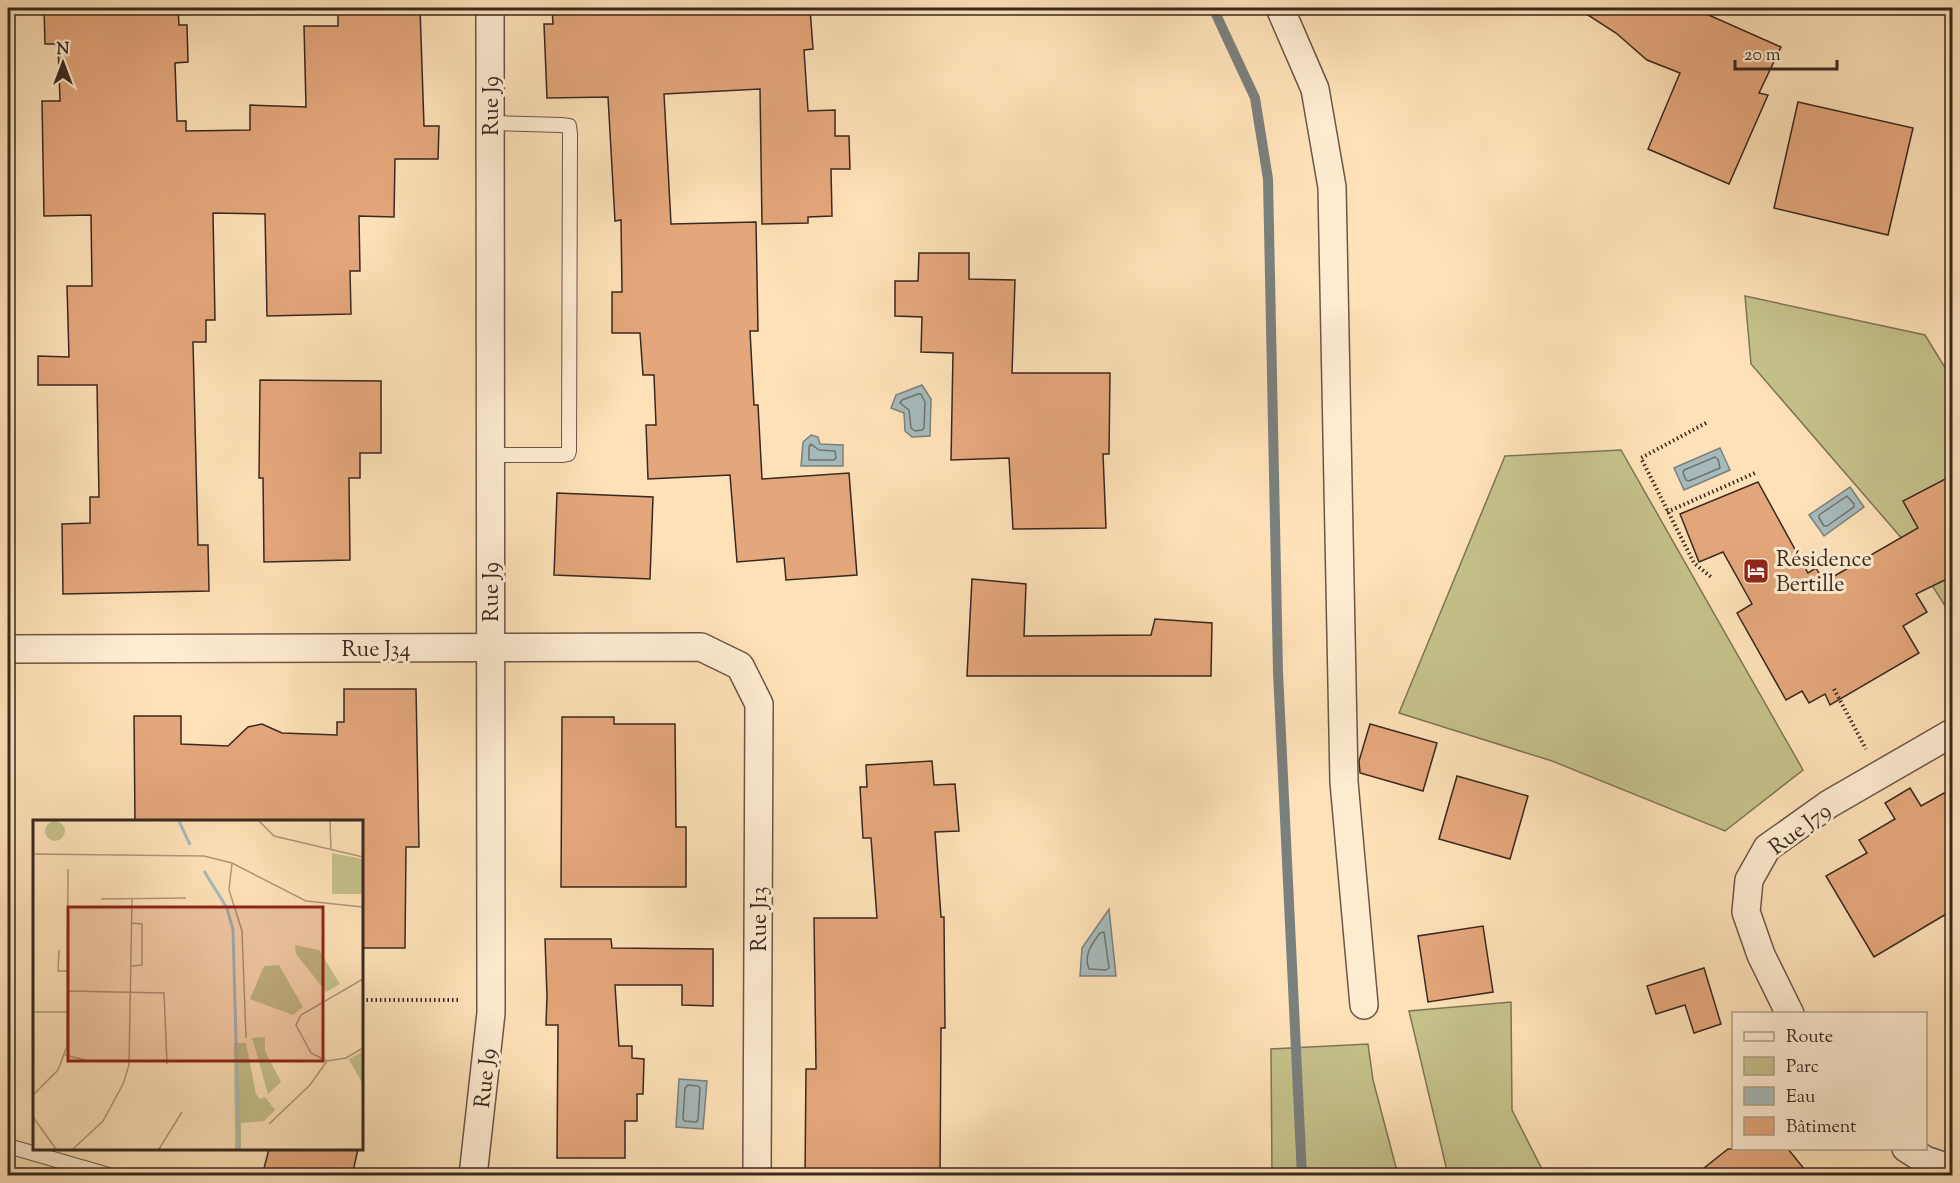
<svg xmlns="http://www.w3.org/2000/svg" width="1960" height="1183" font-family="'Sorts Mill Goudy',serif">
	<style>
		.green { fill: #c5c18b; stroke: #7e7556; stroke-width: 1.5 }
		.water { fill: #a6babb; stroke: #7a807d; stroke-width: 1.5 }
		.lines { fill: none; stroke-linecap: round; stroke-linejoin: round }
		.shore { stroke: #6f726e; stroke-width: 1.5 }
		.stream { stroke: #7a807d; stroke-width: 10 }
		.building { fill: #e4a77b; stroke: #382920; stroke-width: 1.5 }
		.lane-casing { stroke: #6a5746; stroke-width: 16 }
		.street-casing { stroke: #6a5746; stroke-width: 30 }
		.path { stroke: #382920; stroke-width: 4; stroke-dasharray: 1.5 3; stroke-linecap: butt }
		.lane { stroke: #feecd1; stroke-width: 14 }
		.street { stroke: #feecd1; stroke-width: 27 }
		.labels { text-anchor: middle; stroke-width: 6; stroke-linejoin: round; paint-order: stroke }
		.street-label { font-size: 22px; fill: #382920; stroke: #feecd1 }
		.poi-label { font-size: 22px; fill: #382920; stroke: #feecd1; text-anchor: start }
		.inset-river { fill: none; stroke: #a6babb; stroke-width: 3 }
		.inset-road { fill: none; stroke: #af977b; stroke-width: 1.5 }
		.view { fill: #8f2418; fill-opacity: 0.15; stroke: #8f2418; stroke-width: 3 }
		.inset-edge { fill: none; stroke: #382920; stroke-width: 3 }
	</style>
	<rect width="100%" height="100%" fill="#fee1b8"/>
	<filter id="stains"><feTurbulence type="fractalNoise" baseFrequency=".00333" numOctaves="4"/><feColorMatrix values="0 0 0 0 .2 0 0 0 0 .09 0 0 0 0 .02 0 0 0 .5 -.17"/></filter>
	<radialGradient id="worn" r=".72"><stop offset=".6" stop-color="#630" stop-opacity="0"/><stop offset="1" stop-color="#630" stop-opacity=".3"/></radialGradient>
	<g class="green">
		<polygon points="1745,296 1925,335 1952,379 1952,617 1904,541 1751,364"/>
		<polygon points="1621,450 1803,770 1725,831 1552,761 1399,713 1505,456"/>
		<polygon points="1511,1002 1512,1110 1545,1175 1448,1175 1409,1011"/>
		<polygon points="1368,1044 1373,1080 1398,1175 1272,1175 1271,1049"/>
	</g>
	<g class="water">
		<polygon points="922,385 931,399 930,436 912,437 905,431 904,413 891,408 896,395"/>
		<polygon points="811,435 818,437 820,444 843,445 843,466 801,466 803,442"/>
		<polygon points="1720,448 1730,470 1684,490 1674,468"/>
		<polygon points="1850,487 1864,507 1824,536 1809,515"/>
		<polygon points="1109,909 1116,976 1080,976 1082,948"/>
		<polygon points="679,1079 707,1081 703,1129 676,1127"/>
	</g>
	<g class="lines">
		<g class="shore">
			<polygon points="918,394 921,394 925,402 924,428 922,430 915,431 911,428 909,410 900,403 902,400"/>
			<polygon points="811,444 819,450 835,451 836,458 834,460 809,460 809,447"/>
			<polygon points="1715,457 1718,459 1720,468 1689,481 1686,480 1683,473 1684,470"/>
			<polygon points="1847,496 1854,504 1854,507 1827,526 1824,526 1819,518 1819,515"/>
			<path d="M1104,932L1109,968L1106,970L1089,969C1083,955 1092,944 1100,933Z"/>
			<polygon points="688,1085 698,1086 700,1088 698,1120 696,1122 685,1121 683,1119 685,1088"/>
		</g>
		<polyline class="stream" points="1213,8 1255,98 1268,179 1278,672 1302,1176"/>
	</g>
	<g class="building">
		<polygon points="44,8 178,8 179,25 187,25 188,62 175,63 177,121 186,121 186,131 250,130 250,105 306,107 304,26 338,26 338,8 420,8 424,126 439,126 438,159 395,159 394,217 359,216 360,271 350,271 351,314 267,316 265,214 213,213 215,320 206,320 206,342 193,342 198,545 208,545 209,591 63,594 62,524 90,523 90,497 99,497 97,385 38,385 38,356 69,357 67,286 92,286 91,215 44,216 42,101 60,101 58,44 45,44"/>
		<polygon points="552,8 810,8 813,49 804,50 808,111 835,110 835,136 849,136 850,169 831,169 832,216 808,217 808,223 762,224 760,89 664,94 671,224 756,222 758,331 750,331 754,405 758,405 762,479 849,473 857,575 786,580 784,558 737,562 730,475 648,479 646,425 656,425 654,375 643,375 640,333 612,333 612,292 622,292 621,220 615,221 608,97 547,98 544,24 553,24"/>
		<polygon points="1577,8 1693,8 1781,47 1759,93 1768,95 1729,184 1648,149 1680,73 1647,60 1616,33"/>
		<polygon points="1798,102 1913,128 1888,235 1774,208"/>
		<polygon points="919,253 969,253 969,279 1015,280 1012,373 1110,373 1109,454 1103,454 1106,528 1013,529 1009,458 951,460 953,353 921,352 922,317 895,316 895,281 918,281"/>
		<polygon points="260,380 381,381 381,453 360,453 360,478 349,478 350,560 264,562 263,478 259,478"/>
		<polygon points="1953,475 1953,576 1916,594 1927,612 1903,626 1919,653 1830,705 1825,694 1809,703 1802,691 1786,700 1737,613 1752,604 1723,552 1699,562 1680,514 1758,482 1808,573 1816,568 1824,582 1918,528 1903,501"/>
		<polygon points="557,493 653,497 650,579 554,575"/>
		<polygon points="972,579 1026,584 1024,636 1151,635 1155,619 1212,623 1211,676 967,676"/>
		<polygon points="344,689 416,689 419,847 406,847 405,948 362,948 362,822 135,822 134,716 181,716 181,744 228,746 248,727 262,724 282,733 337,735 337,722 344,722"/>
		<polygon points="562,717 614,717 614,724 675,724 676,827 686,827 686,887 561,887"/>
		<polygon points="1370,724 1437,743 1423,791 1360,773 1359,761"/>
		<polygon points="932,761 934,785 955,784 959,831 935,832 941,917 944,917 945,1028 941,1028 940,1176 805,1176 806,1069 816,1069 814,918 877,918 871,838 863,838 860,787 867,787 866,765"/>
		<polygon points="1457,776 1528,796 1510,859 1439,839"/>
		<polygon points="1910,788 1921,806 1953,788 1953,910 1874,957 1826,876 1867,853 1859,840 1895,819 1885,803"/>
		<polygon points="1483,926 1493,992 1428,1002 1418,936"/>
		<polygon points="545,939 611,939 612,948 713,949 713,1006 682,1005 682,985 615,985 619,1046 632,1046 632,1058 644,1059 643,1094 637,1094 637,1121 625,1121 625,1158 557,1158 558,1025 546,1025 547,996"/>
		<polygon points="1704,968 1721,1024 1694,1033 1685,1005 1656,1014 1647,986"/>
		<polygon points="269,1149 358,1149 352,1176 262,1176"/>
		<polygon points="1728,1149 1788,1149 1810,1176 1694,1176"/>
	</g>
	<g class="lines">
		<defs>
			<g id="lane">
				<polyline points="490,123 561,125 569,126 570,134 569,451 568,454 563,455 490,455"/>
				<polyline points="8,1146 112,1176"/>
			</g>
			<g id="street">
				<polyline points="1280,8 1315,89 1332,187 1344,782 1364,1005"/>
				<polyline points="8,649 701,647 740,666 759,704 757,1176"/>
				<polyline points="1790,1014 1761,955 1746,912 1749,880 1767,848 1829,804 1952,733"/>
				<polyline points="1906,1148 1925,1160 1952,1169"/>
				<polyline points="473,1176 491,1013 490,8"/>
			</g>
		</defs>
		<use href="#lane" class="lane-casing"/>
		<use href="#street" class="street-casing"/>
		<g class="path">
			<polyline points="1706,423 1641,458 1694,563 1711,577"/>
			<polyline points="1667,512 1755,473"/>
			<polyline points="1834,689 1866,749"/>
			<polyline points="362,1000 460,1000"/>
		</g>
		<use href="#lane" class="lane"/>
		<use href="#street" class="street"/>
	</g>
	<defs>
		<symbol id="hotel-square" viewBox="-11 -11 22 22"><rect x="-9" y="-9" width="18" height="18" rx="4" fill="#8f2418" stroke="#feecd1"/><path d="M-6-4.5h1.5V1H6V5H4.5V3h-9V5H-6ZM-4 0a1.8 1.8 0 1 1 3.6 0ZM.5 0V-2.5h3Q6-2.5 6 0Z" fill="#fff"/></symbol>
	</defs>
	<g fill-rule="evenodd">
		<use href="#hotel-square" x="1741" y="556" width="30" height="30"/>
	</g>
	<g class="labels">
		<g class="street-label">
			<text transform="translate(490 106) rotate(-90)" y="8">Rue J9</text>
			<text transform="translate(490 592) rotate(-90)" y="8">Rue J9</text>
			<text x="376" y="656">Rue J34</text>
			<text transform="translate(1799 828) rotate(-37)" y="8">Rue J79</text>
			<text transform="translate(758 919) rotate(-90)" y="8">Rue J13</text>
			<text transform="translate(484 1078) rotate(-84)" y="8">Rue J9</text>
		</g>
		<g class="poi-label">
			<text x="1776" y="566">Résidence<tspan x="1776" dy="25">Bertille</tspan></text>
		</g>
	</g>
	<g transform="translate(33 820)">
		<rect width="330" height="330" fill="#fee1b8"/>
		<path d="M12 11a10 10 0 1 1 20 0a10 10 0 1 1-20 0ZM299,33L330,39V74H299ZM262,125L286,130L307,164L293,172L263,134ZM246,145L270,187L260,195L217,179L231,146ZM232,217V231L248,262L235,274L219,218ZM201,223H213L223,274L227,279L232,277L242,290L231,301L208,303V329H202ZM330,231V265L316,239Z" fill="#c5c18b"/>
		<path class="inset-river" d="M146,1L157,25M171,51L194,88L200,110L206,329"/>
		<path class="inset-road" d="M226,1L241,16L330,37M297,1L298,30M0,34L171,36L199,43L273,81L330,87M199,43L196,70L209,111L213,218M68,79L153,78M99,103L109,104V145L99,146M26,130L25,151H35M330,159L268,195L263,205L278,233L294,241L313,238L330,228M35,171L131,173L134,244M0,192H35M32,235L52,240M0,275L25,250L34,226L35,49M0,297L23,329M236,304L277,265L294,241M40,329L70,301L90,264L96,245L99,78M126,329L149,292"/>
		<path class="view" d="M35,87H290V241H35Z"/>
		<rect width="330" height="330" class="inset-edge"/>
	</g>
	<rect width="1960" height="1183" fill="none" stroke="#fee1b8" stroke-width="30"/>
	<rect x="9" y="9" width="1942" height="1165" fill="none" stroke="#382920" stroke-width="3"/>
	<rect x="15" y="15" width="1930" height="1153" fill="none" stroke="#382920" stroke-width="1.5"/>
	<rect x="1732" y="1012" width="195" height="138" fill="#feecd1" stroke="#af9e8a" stroke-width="1.5"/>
	<rect x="1744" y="1032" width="30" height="9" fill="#feecd1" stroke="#af9e8a" stroke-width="1.5"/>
	<text x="1786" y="1042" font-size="18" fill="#382920">Route</text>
	<rect x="1744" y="1057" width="30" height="18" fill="#c5c18b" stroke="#af9e8a" stroke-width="1.5"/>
	<text x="1786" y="1072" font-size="18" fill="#382920">Parc</text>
	<rect x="1744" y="1087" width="30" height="18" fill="#a6babb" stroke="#af9e8a" stroke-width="1.5"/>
	<text x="1786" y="1102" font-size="18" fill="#382920">Eau</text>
	<rect x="1744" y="1117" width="30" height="18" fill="#e4a77b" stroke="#af9e8a" stroke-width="1.5"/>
	<text x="1786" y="1132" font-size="18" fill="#382920">Bâtiment</text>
	<g transform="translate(63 63)" stroke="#feecd1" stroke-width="4.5" paint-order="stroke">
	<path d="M0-4.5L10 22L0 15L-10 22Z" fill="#382920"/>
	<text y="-9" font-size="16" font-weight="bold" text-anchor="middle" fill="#382920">N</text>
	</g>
	<path d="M1735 60v9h102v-9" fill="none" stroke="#382920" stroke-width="3"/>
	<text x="1744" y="60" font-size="18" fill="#382920" stroke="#feecd1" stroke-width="4.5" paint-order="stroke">20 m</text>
	<rect width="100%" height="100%" filter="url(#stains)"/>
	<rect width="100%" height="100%" fill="url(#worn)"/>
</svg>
